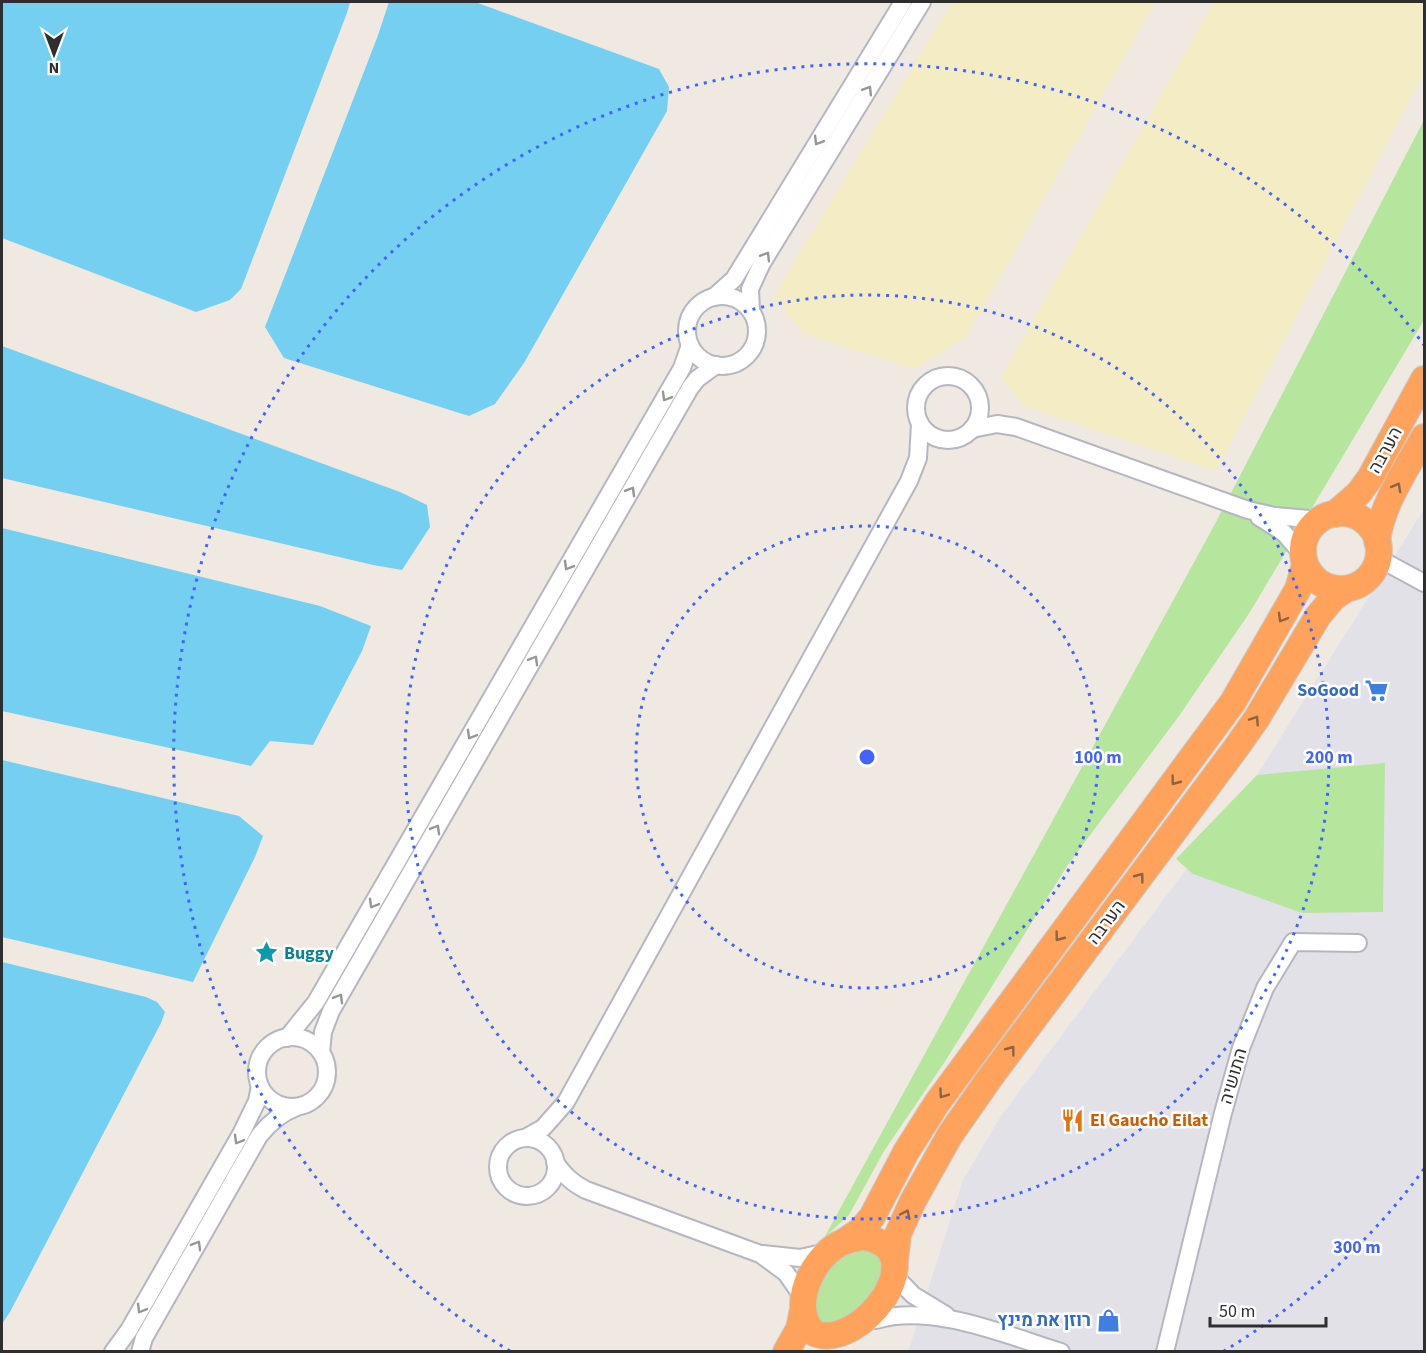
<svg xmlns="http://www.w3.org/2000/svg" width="1426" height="1353" font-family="'Source Sans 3',Heebo,sans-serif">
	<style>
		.industrial { fill: #e3e1e8 }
		.green { fill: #b6e59e }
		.sand { fill: #f3ecc5 }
		.water { fill: #75cff0 }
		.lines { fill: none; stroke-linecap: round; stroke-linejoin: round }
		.minor-casing { stroke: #b4b7c1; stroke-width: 20 }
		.highway-casing { stroke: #c9c9c9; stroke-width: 28 }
		.minor { stroke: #fff; stroke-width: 16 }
		.highway { stroke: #ffa35c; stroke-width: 26 }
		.oneway { stroke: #969696 }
		.oneway2 { stroke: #8c6343 }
		.ring { fill: none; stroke: #4264fb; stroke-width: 3; stroke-dasharray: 3 6 }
		.labels { text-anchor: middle; stroke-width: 5; stroke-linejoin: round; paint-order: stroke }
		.street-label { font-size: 18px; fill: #2e2e2e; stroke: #fff }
		.shop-label { font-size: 18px; font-weight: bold; fill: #366cbe; stroke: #fff; text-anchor: end }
		.culture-label { font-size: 18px; font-weight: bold; fill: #0d838f; stroke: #fff; text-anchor: start }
		.food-label { font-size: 18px; font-weight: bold; fill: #c56008; stroke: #fff; text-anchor: start }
		.centre { fill: #4264fb; stroke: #fff; stroke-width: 3 }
		.ring-label { font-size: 18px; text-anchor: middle; font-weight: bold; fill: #4264fb; stroke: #fff; stroke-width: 5; stroke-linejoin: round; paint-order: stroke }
	</style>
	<rect width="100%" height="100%" fill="#efe9e1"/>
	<polygon class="industrial" points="1424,509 1424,1351 908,1352 963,1180 1001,1116 1257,775"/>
	<g class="green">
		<polygon points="1424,120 1424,320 1250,612 1179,716 1067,866 944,1063 884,1151 849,1215 824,1238 1215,524"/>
		<polygon points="1385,763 1383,912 1302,913 1193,874 1176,859 1257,775"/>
		<polygon points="856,1246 882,1257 884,1288 829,1333 812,1308 827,1264"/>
	</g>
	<g class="sand">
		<polygon points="952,2 1155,2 966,337 914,369 804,334 773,297"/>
		<polygon points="1214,2 1424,2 1424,72 1216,471 1023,406 1001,377"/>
	</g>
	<g class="water">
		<polygon points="2,2 350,2 347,13 241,289 230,300 196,312 2,238"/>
		<polygon points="389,2 475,2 659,69 669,87 667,111 524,363 495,404 469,416 284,358 265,327 377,38"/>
		<polygon points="2,346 400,492 427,505 430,527 402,570 373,565 2,478"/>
		<polygon points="2,528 320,606 371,626 362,651 313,745 270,741 251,766 2,711"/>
		<polygon points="2,760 239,816 263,836 255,857 193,982 2,937"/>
		<polygon points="2,962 146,997 157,1002 165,1012 161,1023 10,1312 2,1324"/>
	</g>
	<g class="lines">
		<defs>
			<g id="minor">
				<circle cx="722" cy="331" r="35"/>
				<polyline points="714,297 734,279 903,2"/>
				<polyline points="751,311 750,289 762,263 922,2"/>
				<circle cx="948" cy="408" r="32"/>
				<polyline points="972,429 997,424 1016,427 1248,510 1275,516 1320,520"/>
				<polyline points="1259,517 1284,533 1303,555"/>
				<polyline points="1378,558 1424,583"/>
				<circle cx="292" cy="1072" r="35"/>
				<polyline points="287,1038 316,1002 682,368 690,345"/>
				<polyline points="321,1052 323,1032 331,1011 690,388 697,379 716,365"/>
				<polyline points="525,1138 543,1128 566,1102 909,481 918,458 920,424"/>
				<circle cx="527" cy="1167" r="29"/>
				<path d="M555,1162C564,1175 572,1183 586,1190L760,1254L786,1273L804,1299"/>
				<polyline points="763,1254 800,1258 827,1252"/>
				<polyline points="894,1275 913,1295 946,1315"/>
				<path d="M876,1320C932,1303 1006,1335 1061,1352"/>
				<polyline points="113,1352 129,1330 241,1134 257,1101 260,1086"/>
				<path d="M140,1352L144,1338L259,1136C270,1122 281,1113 297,1107"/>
				<polyline points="1165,1352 1223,1113 1241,1048 1265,988 1293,942 1358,943"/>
			</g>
			<g id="highway">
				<circle cx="1341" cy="551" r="38"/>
				<polyline points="1335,514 1359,493 1370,478 1424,379"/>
				<path d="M1377,541C1382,503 1406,470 1424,437"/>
				<path d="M863,1237C939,1249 860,1353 814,1333C791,1310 808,1269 829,1251C839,1242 850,1239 863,1237Z"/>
				<polyline points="845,1241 860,1231 872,1217 906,1152 937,1103 1233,702 1298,589 1305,565"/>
				<polyline points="894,1270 898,1234 913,1201 950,1135 989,1079 1236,748 1257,718 1318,616 1334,597 1346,589"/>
				<polyline points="786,1352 799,1329 803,1309"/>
			</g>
		</defs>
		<use href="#minor" class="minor-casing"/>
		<use href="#highway" class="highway-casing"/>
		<use href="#minor" class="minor"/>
		<use href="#highway" class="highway"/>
	</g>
	<defs><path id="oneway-chevron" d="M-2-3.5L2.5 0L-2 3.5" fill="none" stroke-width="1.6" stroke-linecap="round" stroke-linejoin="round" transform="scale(1.5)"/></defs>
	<g class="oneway">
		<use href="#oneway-chevron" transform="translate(868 90) rotate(-58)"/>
		<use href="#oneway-chevron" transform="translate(818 141) rotate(121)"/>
		<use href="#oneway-chevron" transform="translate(766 256) rotate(-59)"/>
		<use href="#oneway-chevron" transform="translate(666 397) rotate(120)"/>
		<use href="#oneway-chevron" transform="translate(631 491) rotate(-60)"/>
		<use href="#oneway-chevron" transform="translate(568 566) rotate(120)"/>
		<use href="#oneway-chevron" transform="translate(534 660) rotate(-60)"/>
		<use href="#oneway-chevron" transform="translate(471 735) rotate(120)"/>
		<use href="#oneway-chevron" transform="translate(436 829) rotate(-60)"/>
		<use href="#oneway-chevron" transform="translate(373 904) rotate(120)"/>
		<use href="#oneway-chevron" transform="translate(339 998) rotate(-60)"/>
		<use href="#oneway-chevron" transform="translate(238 1140) rotate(120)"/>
		<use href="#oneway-chevron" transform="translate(197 1245) rotate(-60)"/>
		<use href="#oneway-chevron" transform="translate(141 1309) rotate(120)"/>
	</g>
	<g class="oneway2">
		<use href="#oneway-chevron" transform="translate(1397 487) rotate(-61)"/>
		<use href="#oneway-chevron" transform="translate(1282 618) rotate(120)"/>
		<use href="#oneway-chevron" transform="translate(1255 720) rotate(-57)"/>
		<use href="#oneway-chevron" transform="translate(1175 781) rotate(127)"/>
		<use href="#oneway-chevron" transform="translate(1140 877) rotate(-53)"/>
		<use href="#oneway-chevron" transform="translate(1059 937) rotate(127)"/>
		<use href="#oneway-chevron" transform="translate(1011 1050) rotate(-53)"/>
		<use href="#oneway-chevron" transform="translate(943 1094) rotate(125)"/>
		<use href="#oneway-chevron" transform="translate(906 1214) rotate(-65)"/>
	</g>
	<g class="ring">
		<circle cx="867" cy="757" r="231"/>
		<circle cx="867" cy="757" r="462"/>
		<path d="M1424 1169A693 693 0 0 1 1224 1351M510 1351A693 693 0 1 1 1424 345"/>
	</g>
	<defs>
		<symbol id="supermarket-bare" viewBox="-9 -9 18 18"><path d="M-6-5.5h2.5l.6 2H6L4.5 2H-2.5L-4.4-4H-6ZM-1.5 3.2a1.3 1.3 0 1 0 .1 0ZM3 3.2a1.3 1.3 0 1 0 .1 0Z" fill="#3f7fe0" stroke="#fff" stroke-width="2.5" paint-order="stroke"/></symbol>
		<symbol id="sight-bare" viewBox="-9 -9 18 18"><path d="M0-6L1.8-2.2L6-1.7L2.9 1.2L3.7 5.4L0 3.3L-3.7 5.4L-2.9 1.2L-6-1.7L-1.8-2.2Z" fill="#0f9aa8" stroke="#fff" stroke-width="2.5" paint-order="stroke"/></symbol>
		<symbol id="restaurant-bare" viewBox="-9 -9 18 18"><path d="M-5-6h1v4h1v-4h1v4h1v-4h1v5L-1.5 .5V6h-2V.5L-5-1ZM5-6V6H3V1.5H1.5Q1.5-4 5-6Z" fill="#e8710a" stroke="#fff" stroke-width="2.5" paint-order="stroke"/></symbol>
		<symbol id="shop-bare" viewBox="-9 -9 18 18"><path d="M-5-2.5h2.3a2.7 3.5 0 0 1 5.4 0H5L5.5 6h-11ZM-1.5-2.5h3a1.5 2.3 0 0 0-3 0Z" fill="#3f7fe0" stroke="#fff" stroke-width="2.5" paint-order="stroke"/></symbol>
	</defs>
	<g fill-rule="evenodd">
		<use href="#supermarket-bare" x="1360" y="674" width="33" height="33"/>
		<use href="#sight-bare" x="250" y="936" width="33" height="33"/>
		<use href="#restaurant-bare" x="1056" y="1104" width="33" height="33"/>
		<use href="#shop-bare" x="1092" y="1304" width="33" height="33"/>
	</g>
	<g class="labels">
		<g class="street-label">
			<text transform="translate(1385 450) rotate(-61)" y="6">הערבה</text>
			<text transform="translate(1106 922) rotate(-53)" y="6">הערבה</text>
			<text transform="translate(1233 1076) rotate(-74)" y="6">התושיה</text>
		</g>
		<g class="shop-label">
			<text x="1359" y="696">SoGood</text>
			<text x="1091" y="1326">רוזן את מינץ</text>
		</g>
		<g class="culture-label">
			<text x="284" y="959">Buggy</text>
		</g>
		<g class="food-label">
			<text x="1090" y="1126">El Gaucho Eilat</text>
		</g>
	</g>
	<circle cx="867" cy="757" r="9" class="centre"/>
	<g class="ring-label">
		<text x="1098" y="763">100 m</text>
		<text x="1329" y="763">200 m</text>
		<text x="1357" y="1253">300 m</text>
	</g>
	<rect width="1426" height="1353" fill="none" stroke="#2e2e2e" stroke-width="6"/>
	<g transform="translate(54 54) rotate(180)" stroke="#ffffff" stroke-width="4.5" paint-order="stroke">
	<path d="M0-4.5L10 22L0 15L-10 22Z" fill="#2e2e2e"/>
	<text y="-9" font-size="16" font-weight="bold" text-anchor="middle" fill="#2e2e2e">N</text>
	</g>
	<path d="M1210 1317v9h116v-9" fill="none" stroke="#2e2e2e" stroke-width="3"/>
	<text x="1219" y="1317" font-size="18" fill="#2e2e2e" stroke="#ffffff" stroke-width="4.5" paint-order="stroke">50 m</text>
</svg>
